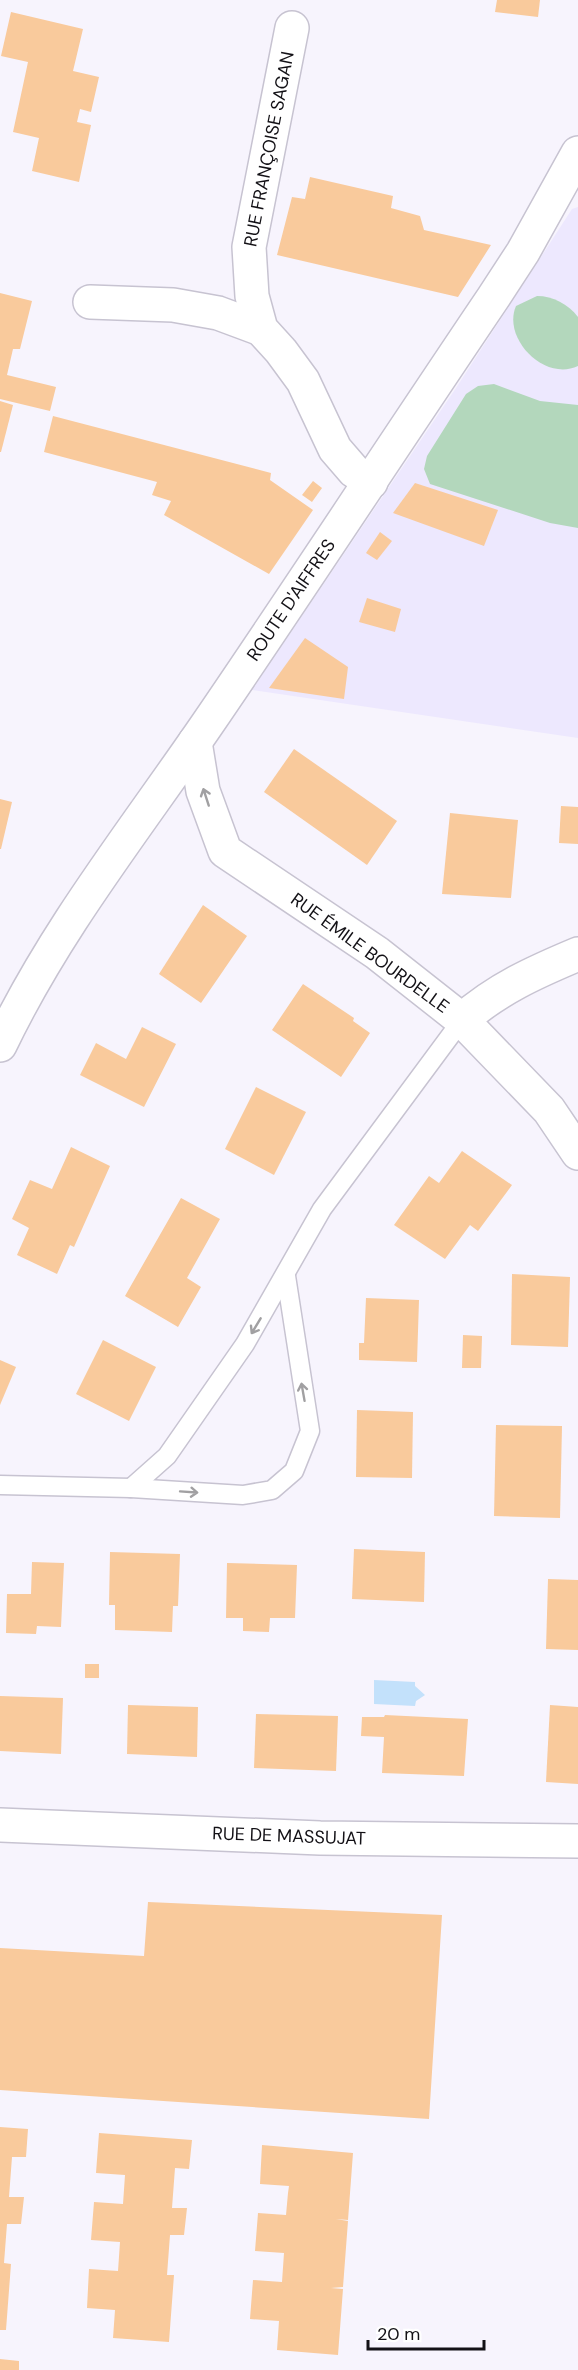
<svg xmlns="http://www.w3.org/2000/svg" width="578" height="2370" font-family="'DM Sans',sans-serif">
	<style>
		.industrial { fill: #ede8fe }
		.green { fill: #b3d7bc }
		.water { fill: #c3e1fb }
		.building { fill: #f9ca9c }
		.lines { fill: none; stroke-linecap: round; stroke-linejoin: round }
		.service-casing { stroke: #c7c3d1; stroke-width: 21 }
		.minor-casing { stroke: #c7c3d1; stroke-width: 36 }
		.tertiary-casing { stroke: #c7c3d1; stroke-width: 36 }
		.secondary-casing { stroke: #c7c3d1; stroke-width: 36 }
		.service { stroke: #fff; stroke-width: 18 }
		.minor { stroke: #fff; stroke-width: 33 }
		.tertiary { stroke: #fff; stroke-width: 33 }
		.secondary { stroke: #fff; stroke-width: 33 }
		.oneway { stroke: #a1a0a2 }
		.labels { text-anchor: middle; stroke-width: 4.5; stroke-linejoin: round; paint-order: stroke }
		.street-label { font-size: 18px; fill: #131116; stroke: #fff }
	</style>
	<rect width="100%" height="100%" fill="#f7f4fd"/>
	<polygon class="industrial" points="578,207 578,738 252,690 456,388 572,209"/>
	<g class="green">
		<path d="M537,296C553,296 568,304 578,317V366C544,382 502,338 516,306Z"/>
		<polygon points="494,384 540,401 578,405 578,528 550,523 430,484 424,469 427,456 466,394 478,386"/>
	</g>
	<polygon class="water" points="374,1680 415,1682 415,1686 425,1695 416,1701 415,1706 374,1704"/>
	<g class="building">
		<polygon points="497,0 540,0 538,17 495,12"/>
		<polygon points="11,12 83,29 73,71 99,77 91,112 80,109 77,122 91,125 79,182 32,171 39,138 13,132 28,62 1,56"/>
		<polygon points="310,177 393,196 391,208 420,216 424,230 491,245 458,297 277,255 292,197 305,199"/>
		<polygon points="0,293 32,301 20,349 13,349 7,375 56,387 50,411 0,399"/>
		<polygon points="0,401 13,405 1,452 0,452"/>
		<polygon points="53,416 271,473 270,480 313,510 269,574 164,515 171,501 152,495 157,482 44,452"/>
		<polygon points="313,481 322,488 312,502 302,495"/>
		<polygon points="415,483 498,510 484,546 393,513"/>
		<polygon points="380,532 392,541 377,560 366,553"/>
		<polygon points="367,598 401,609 395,632 359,622"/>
		<polygon points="305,638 348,667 344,699 269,688"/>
		<polygon points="294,749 397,821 367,865 264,792"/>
		<polygon points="0,799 12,802 1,849 0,849"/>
		<polygon points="561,806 578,807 578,844 559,843"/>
		<polygon points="450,813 518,820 511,898 442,894"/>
		<polygon points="203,905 247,936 201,1003 159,974"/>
		<polygon points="303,984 354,1018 353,1021 370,1033 341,1077 272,1030"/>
		<polygon points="142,1027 176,1044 144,1107 80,1075 96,1043 126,1059"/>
		<polygon points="256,1087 306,1112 274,1175 225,1149"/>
		<polygon points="71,1147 110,1166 74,1247 70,1245 57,1274 17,1255 29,1228 12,1219 30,1180 52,1189"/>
		<polygon points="462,1151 512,1185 478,1231 470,1225 445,1259 394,1225 429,1176 439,1183"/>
		<polygon points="181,1198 220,1219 187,1278 201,1287 178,1327 125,1296"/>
		<polygon points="512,1274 570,1277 568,1347 511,1345"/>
		<polygon points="366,1298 419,1300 417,1362 359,1360 359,1343 364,1343"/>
		<polygon points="463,1335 482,1336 481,1368 462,1368"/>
		<polygon points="103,1340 156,1367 129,1421 76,1394"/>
		<polygon points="0,1360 16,1367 0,1405"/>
		<polygon points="357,1410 413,1412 412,1478 356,1477"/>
		<polygon points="496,1425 562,1426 560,1518 494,1516"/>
		<polygon points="354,1549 425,1552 424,1602 352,1599"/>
		<polygon points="110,1552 180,1554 178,1606 173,1606 172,1632 115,1630 115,1605 109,1605"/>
		<polygon points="32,1562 64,1563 61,1627 37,1626 36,1634 6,1633 7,1594 31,1594"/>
		<polygon points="227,1563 297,1565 295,1618 270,1618 269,1632 243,1631 243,1618 226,1618"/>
		<polygon points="548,1579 578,1580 578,1650 546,1649"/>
		<rect x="85" y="1664" width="14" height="14"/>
		<polygon points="0,1696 63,1698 61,1754 0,1751"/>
		<polygon points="128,1705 198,1707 197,1757 127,1754"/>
		<polygon points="550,1705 578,1707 578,1784 546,1782"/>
		<polygon points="256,1714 338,1716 336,1771 254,1768"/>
		<polygon points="385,1715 468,1719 464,1776 382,1773 384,1737 361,1736 362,1717 384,1717"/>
		<polygon points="148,1902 442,1915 429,2119 0,2090 0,1948 144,1956"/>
		<polygon points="0,2127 28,2129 26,2157 12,2157 9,2197 24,2197 21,2224 7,2224 4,2263 11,2264 6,2330 0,2330"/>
		<polygon points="99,2133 192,2140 189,2169 175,2168 172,2208 187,2208 184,2235 170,2235 167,2275 174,2275 169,2342 113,2338 115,2310 87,2308 89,2269 118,2271 120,2242 91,2240 94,2202 123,2204 125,2175 96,2173"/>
		<polygon points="262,2145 353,2153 348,2220 336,2219 348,2221 343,2287 331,2288 343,2289 338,2355 277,2350 279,2321 250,2319 253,2280 282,2282 284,2253 255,2251 258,2213 286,2215 288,2193 289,2186 260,2184"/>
		<polygon points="0,2359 19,2361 19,2370 0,2370"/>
	</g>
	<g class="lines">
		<defs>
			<g id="service">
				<polyline points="0,1485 131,1488 243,1495 272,1490 294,1471 310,1431 286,1276"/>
				<polyline points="131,1488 167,1456 245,1344 322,1209 462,1020"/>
			</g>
			<g id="minor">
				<polyline points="292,28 249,247 252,296 261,329 281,351 303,381 335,449 354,471 371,482"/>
				<polyline points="90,302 173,305 218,313 261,329"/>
				<polyline points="195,742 203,791 225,851 377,953 462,1020 549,1110 578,1153"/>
				<path d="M462,1020C497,989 535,972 578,954"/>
			</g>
			<polyline id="tertiary" points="0,1825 320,1838 578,1841"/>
			<path id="secondary" d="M0,1045C55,930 134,831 206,726C303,584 397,440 493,298L523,252L578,153"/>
		</defs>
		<use href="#service" class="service-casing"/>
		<use href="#minor" class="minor-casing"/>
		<use href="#tertiary" class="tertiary-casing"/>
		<use href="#secondary" class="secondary-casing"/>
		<use href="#service" class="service"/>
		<use href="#minor" class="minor"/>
		<use href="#tertiary" class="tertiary"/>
		<use href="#secondary" class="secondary"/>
	</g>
	<defs><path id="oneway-shaft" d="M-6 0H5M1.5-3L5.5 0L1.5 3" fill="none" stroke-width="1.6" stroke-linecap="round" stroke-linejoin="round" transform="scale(1.5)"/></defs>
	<g class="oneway">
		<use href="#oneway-shaft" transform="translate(206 797) rotate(-108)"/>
		<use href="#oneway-shaft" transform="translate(256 1326) rotate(121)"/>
		<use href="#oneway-shaft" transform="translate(303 1392) rotate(-100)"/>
		<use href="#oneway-shaft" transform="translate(189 1492) rotate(4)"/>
	</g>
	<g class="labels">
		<g class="street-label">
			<text transform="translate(269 149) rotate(-79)" y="6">RUE FRANÇOISE SAGAN</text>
			<text transform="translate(291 600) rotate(-56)" y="6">ROUTE D'AIFFRES</text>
			<text transform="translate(370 953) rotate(36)" y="6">RUE ÉMILE BOURDELLE</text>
			<text transform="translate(289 1836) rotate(2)" y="6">RUE DE MASSUJAT</text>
		</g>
	</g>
	<path d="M368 2340v9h116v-9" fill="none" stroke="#131116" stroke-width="3"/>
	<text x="377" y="2340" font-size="18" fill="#131116" stroke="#ffffff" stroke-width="4.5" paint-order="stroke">20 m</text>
</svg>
